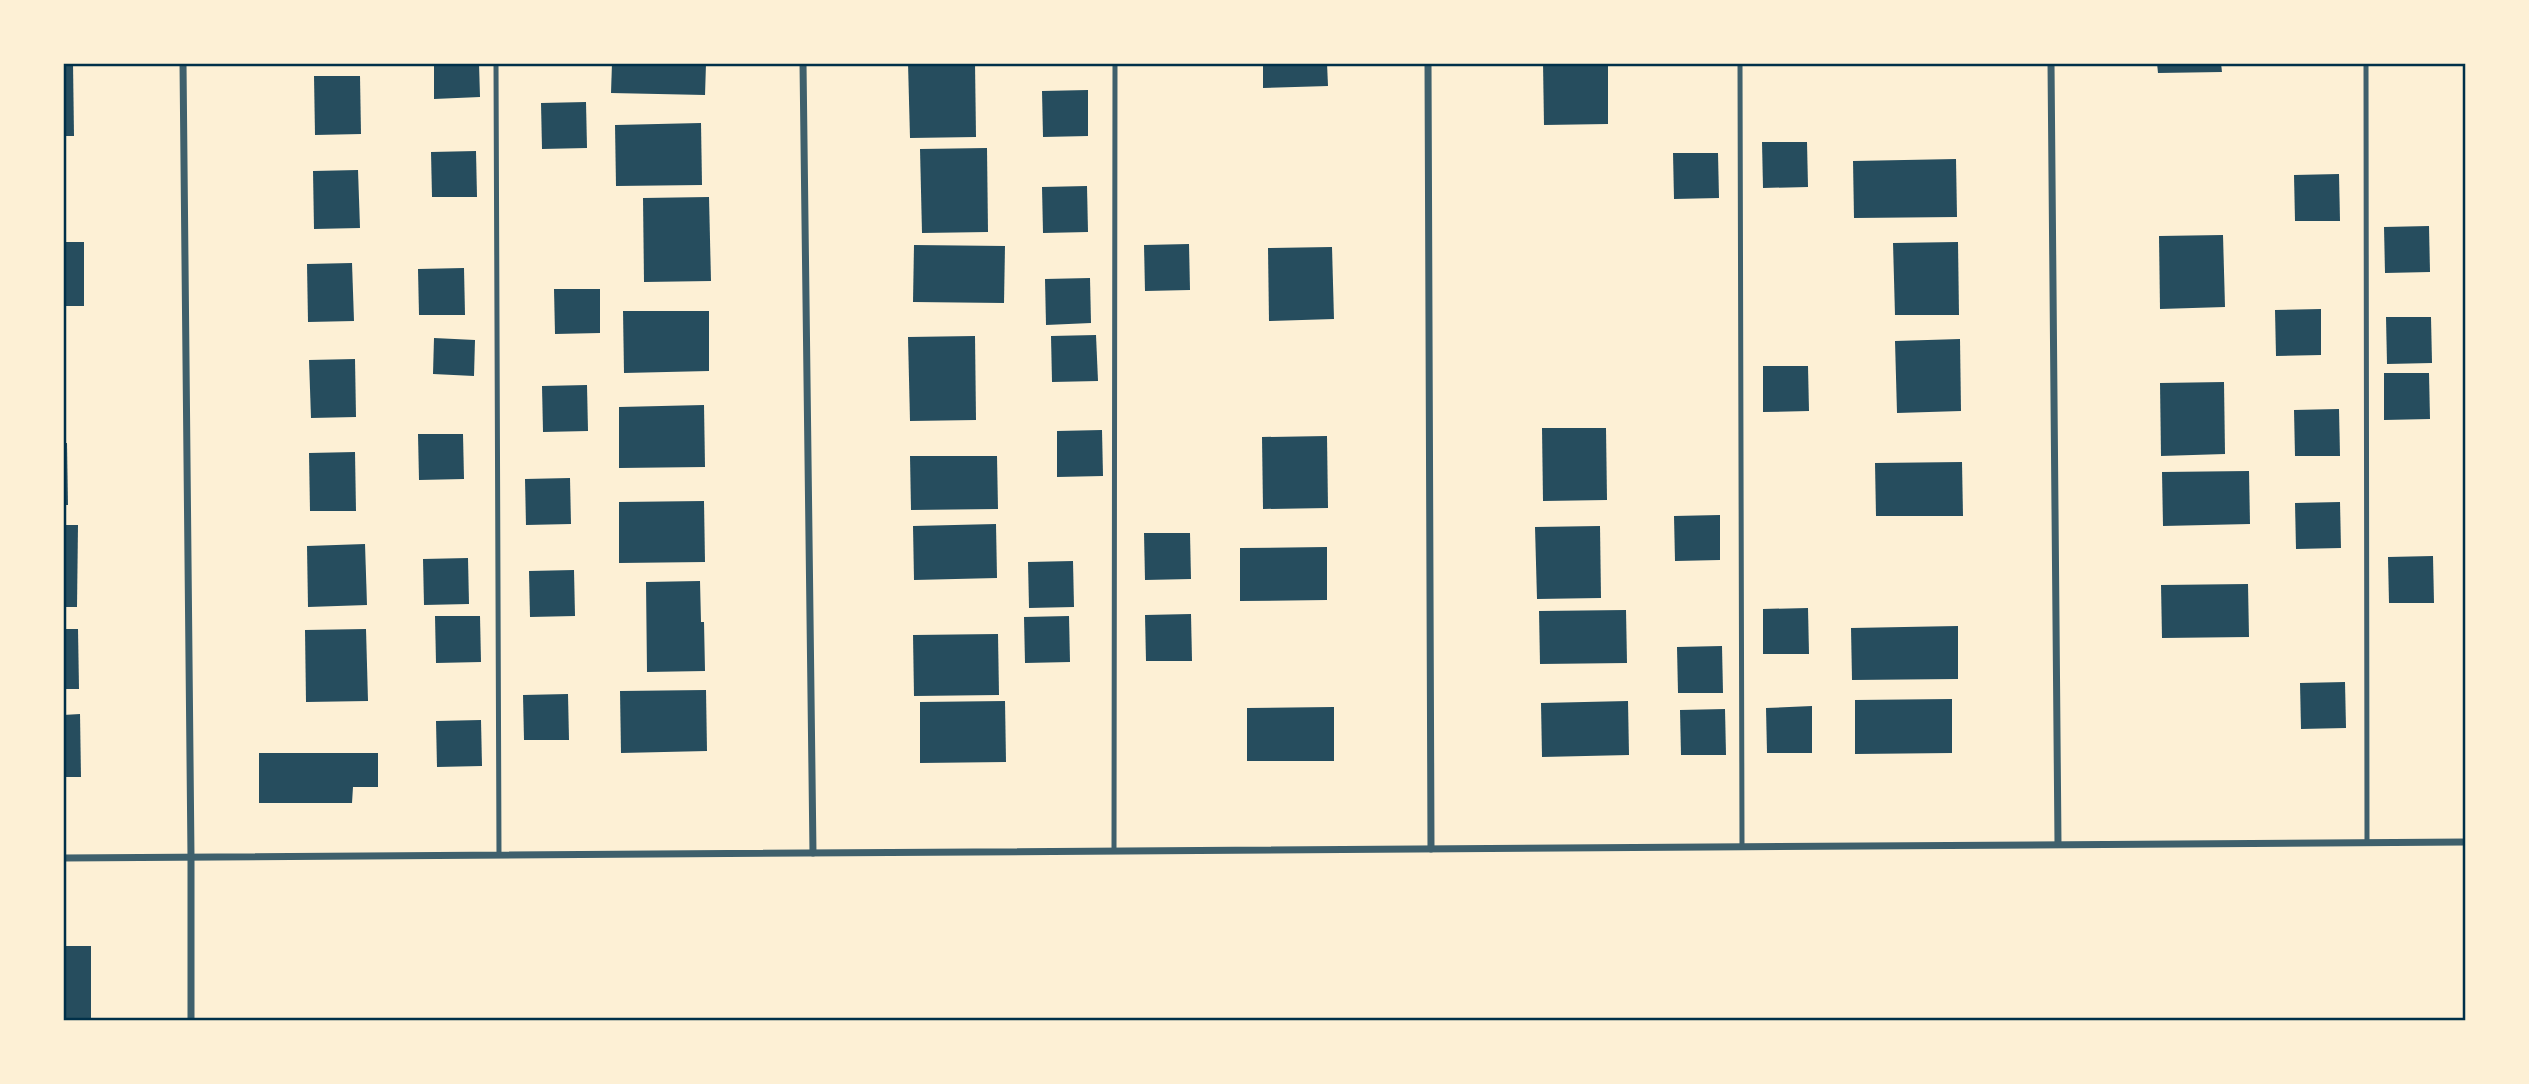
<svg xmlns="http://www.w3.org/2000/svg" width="2529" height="1084" font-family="Signika,sans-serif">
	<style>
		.building { fill: #264d5e }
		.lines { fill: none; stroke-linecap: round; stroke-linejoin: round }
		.service { stroke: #3f606c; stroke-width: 5 }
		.minor { stroke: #3f606c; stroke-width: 7 }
		.neatline { fill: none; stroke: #003049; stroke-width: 2.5 }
	</style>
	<rect width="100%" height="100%" fill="#fdf0d5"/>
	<g class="building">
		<polygon points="63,63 73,63 74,136 63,136"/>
		<polygon points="434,63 479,63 480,97 434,99"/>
		<polygon points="612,63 706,63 705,95 611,93"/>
		<polygon points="908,63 975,63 976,137 910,138"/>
		<polygon points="1263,63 1327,63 1328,86 1263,88"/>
		<polygon points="1543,63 1608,63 1608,124 1544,125"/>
		<polygon points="2157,63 2221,63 2222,72 2158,73"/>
		<polygon points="314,76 360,76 361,134 315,135"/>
		<polygon points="1088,90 1088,136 1043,137 1042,91"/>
		<polygon points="586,102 587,148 542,149 541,103"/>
		<polygon points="701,123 702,185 616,186 615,125"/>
		<polygon points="1762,142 1807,142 1808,187 1763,188"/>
		<polygon points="987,148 988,232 922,233 920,149"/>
		<polygon points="476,151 477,197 432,197 431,152"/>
		<polygon points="1673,153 1718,153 1719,198 1674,199"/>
		<polygon points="1956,159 1957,217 1854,218 1853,161"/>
		<polygon points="358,170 360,228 314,229 313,171"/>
		<polygon points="2339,174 2340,221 2295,221 2294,175"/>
		<polygon points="1087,186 1088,232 1043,233 1042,187"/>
		<polygon points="709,197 711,281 644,282 643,198"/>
		<polygon points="2429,226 2430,272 2385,273 2384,227"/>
		<polygon points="2223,235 2225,307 2160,309 2159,236"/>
		<rect x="63" y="242" width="21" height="64"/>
		<polygon points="1958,242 1959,315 1895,315 1893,243"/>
		<polygon points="1189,244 1190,290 1145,291 1144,245"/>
		<polygon points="914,245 1005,246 1004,303 913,302"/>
		<polygon points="1332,247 1334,319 1269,321 1268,248"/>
		<polygon points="352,263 354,321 308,322 307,264"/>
		<polygon points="464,268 465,315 419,315 418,269"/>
		<polygon points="1090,278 1091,323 1046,325 1045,279"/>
		<polygon points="554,289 600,289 600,333 555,334"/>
		<polygon points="2321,309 2321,355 2276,356 2275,310"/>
		<polygon points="623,311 709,311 709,371 624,373"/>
		<polygon points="2386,317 2431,317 2432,363 2387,364"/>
		<polygon points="1096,335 1098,381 1052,382 1051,336"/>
		<polygon points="975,336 976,420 910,421 908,337"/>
		<polygon points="434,338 475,340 474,376 433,374"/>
		<polygon points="1960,339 1961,411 1897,413 1895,341"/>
		<polygon points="355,359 356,417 311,418 309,360"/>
		<polygon points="1763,366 1808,366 1809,411 1763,412"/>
		<polygon points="2384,373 2429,373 2430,419 2384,420"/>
		<polygon points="2224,382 2225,454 2161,456 2160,383"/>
		<polygon points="587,385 588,431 543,432 542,386"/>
		<polygon points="704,405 705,467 619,468 619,407"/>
		<polygon points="2339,409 2340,456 2295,456 2294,410"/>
		<polygon points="1542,428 1606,428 1607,500 1543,501"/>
		<polygon points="1102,430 1103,476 1057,477 1057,431"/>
		<polygon points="418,434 463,434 464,479 419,480"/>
		<polygon points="1327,436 1328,508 1263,509 1262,437"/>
		<polygon points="63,443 67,443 68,505 63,505"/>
		<polygon points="355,452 356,511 310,511 309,453"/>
		<polygon points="910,456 997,456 998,509 911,510"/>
		<polygon points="1962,462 1963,516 1876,516 1875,463"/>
		<polygon points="2249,471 2250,524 2163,526 2162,472"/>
		<polygon points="570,478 571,524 526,525 525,479"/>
		<polygon points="704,501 705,562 619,563 619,502"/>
		<polygon points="2340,502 2341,548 2296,549 2295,503"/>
		<polygon points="1720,515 1720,560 1675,561 1674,516"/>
		<polygon points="996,524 997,578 914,580 913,526"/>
		<polygon points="63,525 78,525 77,607 63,607"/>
		<polygon points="1600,526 1601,598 1537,599 1535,527"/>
		<polygon points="1144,533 1190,533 1191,579 1145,580"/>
		<polygon points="365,544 367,605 308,607 307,546"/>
		<polygon points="1327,547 1327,600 1240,601 1240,548"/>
		<polygon points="2433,556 2434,603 2389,603 2388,557"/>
		<polygon points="468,558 469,604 424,605 423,559"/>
		<polygon points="1073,561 1074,607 1029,608 1028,562"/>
		<polygon points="574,570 575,616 530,617 529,571"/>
		<polygon points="700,581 701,622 704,622 705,671 647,672 646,582"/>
		<polygon points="2248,584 2249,637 2162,638 2161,585"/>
		<polygon points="1808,608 1809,654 1763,654 1763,609"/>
		<polygon points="1626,610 1627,663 1540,664 1539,611"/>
		<polygon points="1191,614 1192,661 1146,661 1145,615"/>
		<polygon points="435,616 480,616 481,662 436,663"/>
		<polygon points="1069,616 1070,662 1025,663 1024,617"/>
		<polygon points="1958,626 1958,679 1852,680 1851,628"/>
		<polygon points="63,629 78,629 79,689 63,689"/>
		<polygon points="366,629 368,701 306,702 305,630"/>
		<polygon points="998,634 999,695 914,696 913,635"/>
		<polygon points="1722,646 1723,693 1678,693 1677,647"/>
		<polygon points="2345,682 2346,728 2301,729 2300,683"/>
		<polygon points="706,690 707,751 621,753 620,691"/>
		<polygon points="568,694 569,740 524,740 523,695"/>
		<polygon points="1952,699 1952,753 1855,754 1855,700"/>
		<polygon points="1005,701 1006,762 920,763 920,702"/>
		<polygon points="1628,701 1629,755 1542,757 1541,703"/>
		<polygon points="1812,706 1812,753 1767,753 1766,708"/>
		<polygon points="1334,707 1334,761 1247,761 1247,708"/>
		<polygon points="1725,709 1726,755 1681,755 1680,710"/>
		<polygon points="80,714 81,777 63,777 63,715"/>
		<polygon points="481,720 482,766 437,767 436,721"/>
		<polygon points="259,753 378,753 378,787 353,787 352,803 259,803"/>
		<rect x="63" y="946" width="28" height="75"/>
	</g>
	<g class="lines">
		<g class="service">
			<polyline points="496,63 499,855"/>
			<polyline points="1740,63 1742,847"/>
			<polyline points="2366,63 2367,842"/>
			<polyline points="1114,851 1115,63"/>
		</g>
		<g class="minor">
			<polyline points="183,63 191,857 191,1021"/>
			<polyline points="803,63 813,853"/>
			<polyline points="1428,63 1431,849"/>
			<polyline points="2051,63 2058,844"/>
			<polyline points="63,858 2466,842"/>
		</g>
	</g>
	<rect width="2529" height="1084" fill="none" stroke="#fdf0d5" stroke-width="130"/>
	<rect x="65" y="65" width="2399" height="954" class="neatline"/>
</svg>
